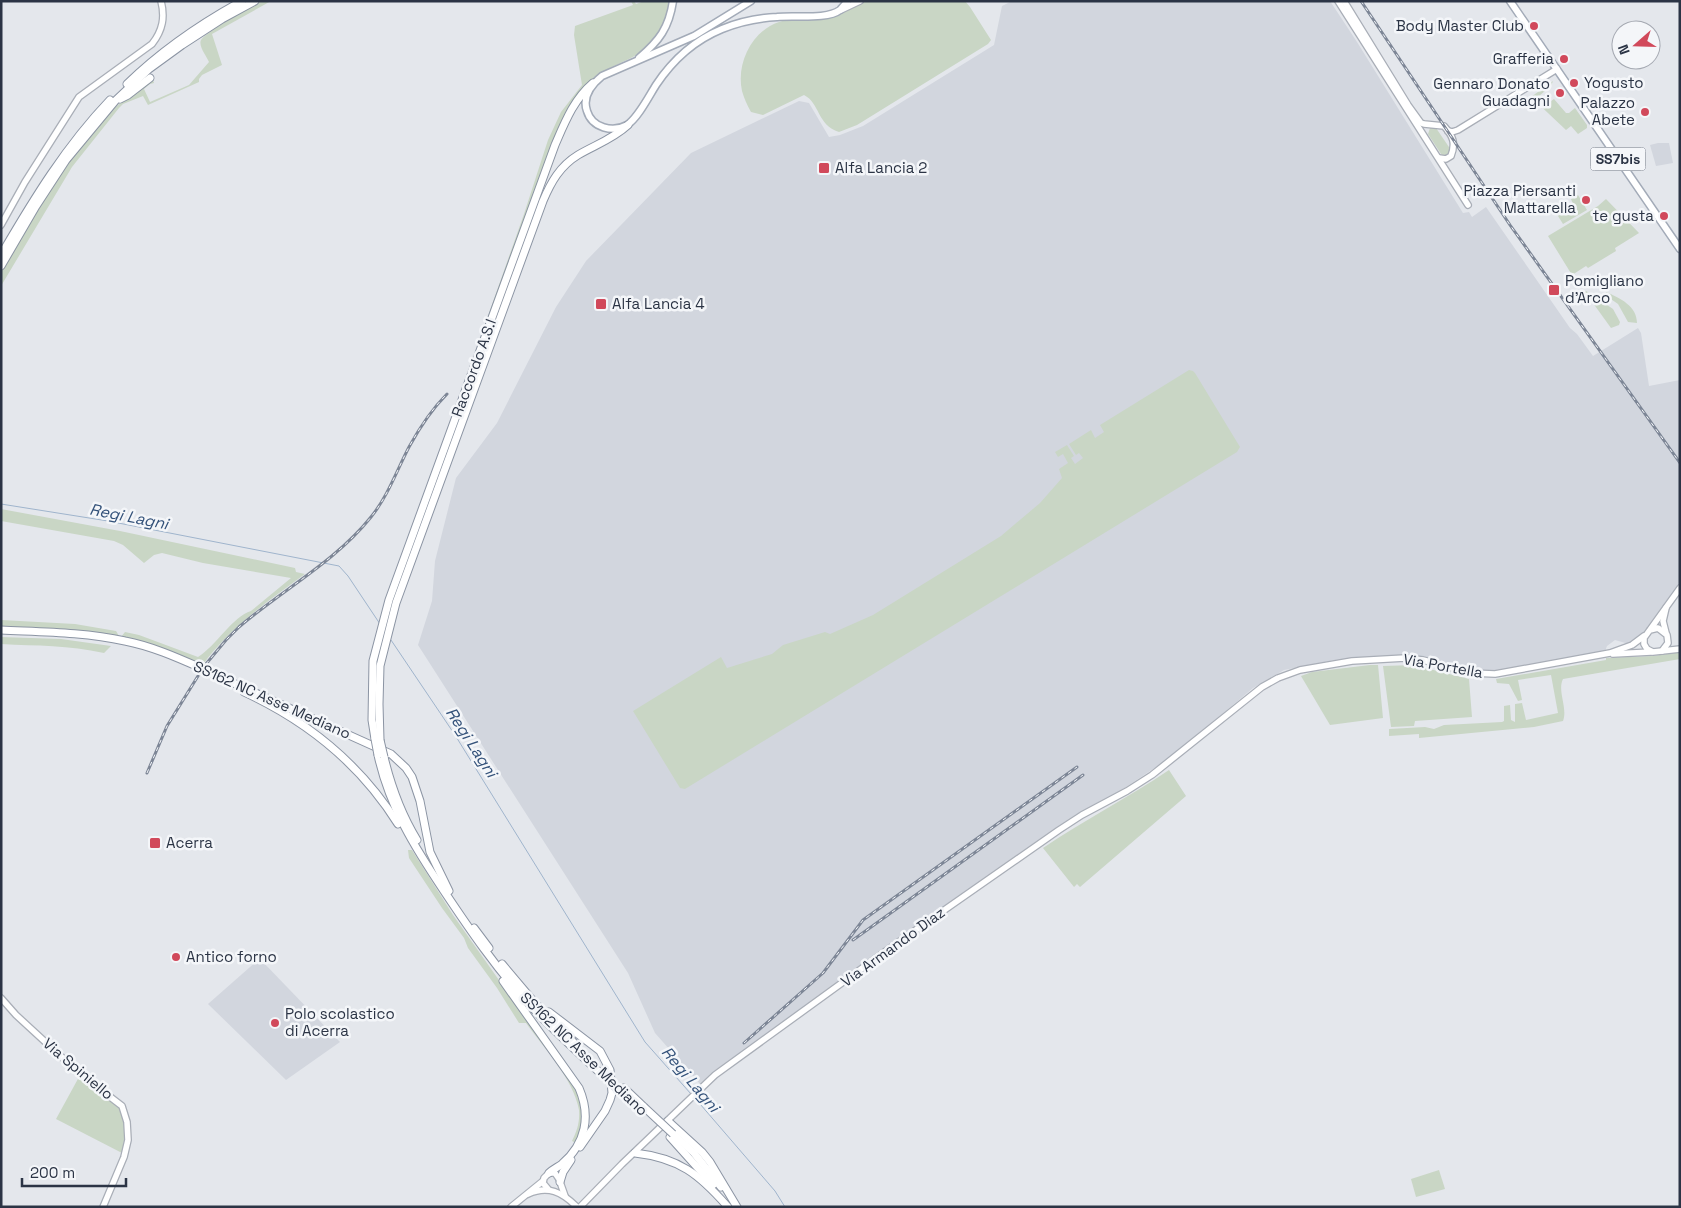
<svg xmlns="http://www.w3.org/2000/svg" width="1681" height="1208" font-family="'Space Grotesk',sans-serif">
	<style>
		.built { fill: #d2d6de }
		.green { fill: #c9d6c5 }
		.lines { fill: none; stroke-linecap: round; stroke-linejoin: round }
		.stream { stroke: #9fb4cc; stroke-width: 1 }
		.secondary-casing { stroke: #a9aeb7; stroke-width: 8 }
		.primary-casing { stroke: #a3abb8; stroke-width: 9 }
		.highway-casing { stroke: #8b94a3; stroke-width: 9 }
		.secondary { stroke: #fff; stroke-width: 5.5 }
		.primary { stroke: #fff; stroke-width: 6 }
		.highway { stroke: #fff; stroke-width: 7 }
		.rail-casing { stroke: #7d8696; stroke-width: 3 }
		.rail { stroke: #f4f6f9; stroke-width: 1; stroke-dasharray: 4; stroke-linecap: butt }
		.highway-bridge-casing { stroke: #8b94a3; stroke-width: 9; stroke-linecap: butt }
		.highway-bridge { stroke: #fff; stroke-width: 7 }
		.poi-dot { fill: #d1495b; stroke: #f4f6f9; stroke-width: 2 }
		.labels { text-anchor: middle; stroke-width: 5; stroke-linejoin: round; paint-order: stroke }
		.shield { fill: #f4f6f9; stroke: #676e7b; stroke-width: 1 }
		.shield-label { font-size: 14px; font-weight: bold; fill: #2b3445 }
		.poi-label { font-size: 15px; fill: #2b3445; stroke: #f4f6f9; text-anchor: start }
		.street-label { font-size: 15px; fill: #2b3445; stroke: #f4f6f9 }
		.water-label { font-size: 16px; font-style: italic; fill: #34527a; stroke: #f4f6f9 }
	</style>
	<rect width="100%" height="100%" fill="#e4e7ec"/>
	<g class="built">
		<polygon points="1012,1 1330,1 1357,42 1463,213 1469,212 1472,217 1486,207 1570,328 1577,334 1593,356 1638,328 1641,333 1649,386 1680,380 1680,582 1640,637 1629,644 1615,640 1607,646 1605,651 1500,670 1468,670 1412,655 1396,655 1335,660 1284,670 1253,688 1174,755 1120,791 1075,815 863,963 774,1029 711,1073 700,1084 655,1033 628,973 418,645 432,601 435,561 456,478 497,423 556,307 586,261 691,153 799,101 809,103 829,137 840,135 863,126 994,45 1002,6"/>
		<polygon points="1658,143 1669,143 1673,163 1656,166 1650,145"/>
		<polygon points="258,960 261,960 340,1042 286,1080 208,1004"/>
	</g>
	<g class="green">
		<path d="M262,1H271L212,34L222,65L202,75L199,79V82L148,105L143,96L123,104L119,108L72,167L1,286V272L38,209L73,157L115,107L153,80L154,83L150,84L144,89L150,102L189,85L209,62C207,57 198,46 201,40C206,32 251,6 262,1Z"/>
		<path d="M631,1H634L636,4L644,1H670C665,27 653,47 629,59C621,63 612,66 605,71C595,78 587,86 579,95L458,401L524,214L548,140L561,112L582,85L574,35L575,26L633,5Z"/>
		<path d="M865,1H965L970,7L991,40L988,44L857,125L839,132C817,125 820,103 804,95L763,115L751,112C747,105 744,98 742,91C736,63 752,31 779,22C788,19 797,20 806,19C827,17 846,11 865,1Z"/>
		<polygon points="1553,81 1551,86 1539,96 1539,103 1544,106 1554,99 1566,113 1569,113 1575,108 1587,125 1587,128 1578,134 1571,126 1566,130 1531,97"/>
		<polygon points="1430,128 1436,128 1451,150 1449,156 1443,157 1428,134"/>
		<polygon points="1578,195 1587,210 1563,224 1558,216 1574,206 1571,199"/>
		<polygon points="1606,199 1639,233 1615,248 1616,251 1588,268 1586,266 1572,275 1548,236 1598,206"/>
		<polygon points="1586,291 1613,309 1620,322 1619,325 1611,328 1585,292"/>
		<path d="M1606,292C1620,298 1637,306 1637,323L1628,322L1618,304L1605,295Z"/>
		<polygon points="1189,370 1193,371 1195,373 1240,447 1237,452 685,789 680,788 633,711 721,657 727,668 772,654 783,645 825,632 830,634 873,615 1001,536 1040,503 1062,478 1059,469 1068,463 1063,454 1058,457 1055,452 1067,445 1074,456 1071,458 1075,464 1083,458 1079,453 1076,455 1069,444 1091,430 1095,438 1104,432 1100,425"/>
		<path d="M1,509L120,531L295,568L296,572L305,574C267,602 229,628 202,666L121,637L125,632L139,635L198,657C216,646 233,616 251,611L291,578L203,563L162,553L154,555L144,563L123,545L114,541L1,521Z"/>
		<polygon points="1,620 75,624 116,631 119,636 1,628"/>
		<path d="M1,637L61,639L111,646L104,653C68,645 38,646 1,644Z"/>
		<path d="M1680,652V659L1563,679C1557,691 1568,708 1563,721L1534,727L1419,738V734L1389,736V729L1425,727L1434,729L1444,725L1502,722L1504,721V706L1510,705L1511,720L1515,722V704L1522,703L1526,720L1558,713L1551,675L1518,680L1522,700L1518,701L1509,684L1497,683L1496,679L1606,660V658L1653,656Z"/>
		<polygon points="1370,665 1378,665 1383,718 1330,725 1301,676 1312,672"/>
		<polygon points="1414,665 1469,679 1472,717 1415,721 1414,726 1391,727 1383,666"/>
		<path d="M1169,770L1186,796L1080,887L1077,884L1074,887L1043,848C1084,820 1128,798 1169,770Z"/>
		<path d="M408,850H412L453,915L582,1098L584,1123L576,1143L572,1141C577,1131 580,1122 579,1110C574,1080 544,1048 526,1023H519L497,988L468,948L464,938L442,908L409,858Z"/>
		<path d="M79,1077C87,1083 116,1101 119,1107C127,1121 125,1139 122,1153L56,1119Z"/>
		<polygon points="1439,1170 1445,1189 1416,1197 1411,1179"/>
	</g>
	<g class="lines">
		<g class="stream">
			<polyline points="1,504 108,521 339,566 348,576 380,624"/>
			<polyline points="391,640 455,735 645,1042 691,1094"/>
			<polyline points="694,1097 775,1191 785,1207"/>
		</g>
		<defs>
			<g id="secondary">
				<polyline points="1338,1 1468,205"/>
				<path d="M1344,1L1408,105L1421,123L1424,124L1444,126C1453,136 1456,143 1451,156L1446,159L1439,158"/>
				<polyline points="841,10 860,1"/>
				<polyline points="1448,131 1452,132 1458,130 1557,69"/>
				<path d="M1,225L25,182L79,97L152,44C163,30 165,17 161,1"/>
				<polyline points="1666,608 1663,621 1666,633"/>
				<polyline points="1650,630 1658,628 1667,635 1668,643 1662,651 1653,652 1647,649 1644,644 1644,638 1680,588"/>
				<polyline points="1662,651 1680,649"/>
				<polyline points="1613,654 1651,652"/>
				<polyline points="1,998 16,1015 79,1073 122,1106 127,1122 128,1140 124,1157 103,1207"/>
				<polyline points="548,1189 543,1183 544,1178 549,1173 555,1173 559,1179 565,1196"/>
				<path d="M528,1194C548,1185 562,1192 577,1207"/>
				<polyline points="511,1207 543,1181"/>
				<polyline points="580,1207 622,1164 715,1075 890,948 1059,830 1082,815 1127,791 1152,775 1262,687 1278,678 1300,670 1352,661 1405,658 1423,660 1471,673 1495,674 1610,653 1632,645 1644,636"/>
			</g>
			<g id="primary">
				<path d="M751,1L694,36L602,76C591,85 582,97 587,111C592,128 613,133 627,125C638,118 649,96 656,85C672,61 695,40 722,29C739,22 758,18 777,17C794,15 827,20 840,10C843,7 845,4 848,1"/>
				<polyline points="1510,1 1680,249"/>
				<path d="M639,58C659,41 669,28 673,1"/>
			</g>
			<g id="highway">
				<path d="M127,84C161,51 200,24 242,1"/>
				<polyline points="120,99 128,95 150,78"/>
				<path d="M1,255C33,200 66,146 110,100"/>
				<polyline points="1,266 36,206 66,160 115,101 149,69 182,45 222,19 255,1"/>
				<path d="M1,630C42,632 84,632 125,641C151,646 176,657 201,668"/>
				<polyline points="209,672 391,754 406,768 412,777 420,801 430,852 449,891"/>
				<path d="M244,692C307,721 361,765 398,824"/>
				<path d="M375,739L372,720L373,661L389,600L555,145C565,122 574,99 593,83"/>
				<path d="M380,740L379,704L380,666L396,603L543,201C551,182 560,166 578,155C595,145 613,139 628,125"/>
				<path d="M378,755C389,806 415,848 444,891C470,930 496,968 528,1003C550,1027 574,1049 598,1071"/>
				<path d="M384,757C391,786 401,814 417,840"/>
				<polyline points="474,928 489,948"/>
				<polyline points="502,964 534,1002 574,1043"/>
				<path d="M503,981L579,1088C591,1116 586,1143 562,1164C558,1167 553,1169 549,1173"/>
				<polyline points="549,1012 600,1051 610,1070 612,1093 610,1100 605,1111 580,1147"/>
				<polyline points="624,1088 644,1107"/>
				<polyline points="668,1121 702,1152 710,1162 737,1207"/>
				<polyline points="673,1134 694,1153 721,1187"/>
				<polyline points="670,1137 713,1185"/>
				<path d="M635,1153C679,1158 699,1174 728,1207"/>
				<polyline points="560,1182 563,1172 571,1160"/>
			</g>
		</defs>
		<use href="#secondary" class="secondary-casing"/>
		<use href="#primary" class="primary-casing"/>
		<use href="#highway" class="highway-casing"/>
		<use href="#secondary" class="secondary"/>
		<use href="#primary" class="primary"/>
		<use href="#highway" class="highway"/>
		<defs>
			<g id="rail">
				<polyline points="1361,1 1510,225 1680,463"/>
				<path d="M206,664L226,640L239,627C282,590 335,562 371,517C388,496 397,470 409,447C420,427 432,409 447,394"/>
				<polyline points="147,773 167,726 198,676"/>
				<polyline points="853,940 1083,775"/>
				<polyline points="744,1043 823,973 863,920 1077,767"/>
			</g>
		</defs>
		<use href="#rail" class="rail-casing"/>
		<use href="#rail" class="rail"/>
		<defs>
			<g id="highway-bridge">
				<polyline points="201,668 209,672"/>
				<polyline points="375,739 378,755"/>
				<polyline points="380,740 384,757"/>
				<polyline points="598,1071 622,1093"/>
				<polyline points="644,1107 673,1134"/>
			</g>
		</defs>
		<use href="#highway-bridge" class="highway-bridge-casing"/>
		<use href="#highway-bridge" class="highway-bridge"/>
	</g>
	<g class="poi-dot">
		<circle cx="1534" cy="26" r="5"/>
		<circle cx="1564" cy="59" r="5"/>
		<circle cx="1574" cy="83" r="5"/>
		<circle cx="1560" cy="93" r="5"/>
		<circle cx="1645" cy="112" r="5"/>
		<rect x="818" y="162" width="12" height="12" rx="2.5"/>
		<circle cx="1586" cy="200" r="5"/>
		<circle cx="1664" cy="216" r="5"/>
		<rect x="1548" y="284" width="12" height="12" rx="2.5"/>
		<rect x="595" y="298" width="12" height="12" rx="2.5"/>
		<rect x="149" y="837" width="12" height="12" rx="2.5"/>
		<circle cx="176" cy="957" r="5"/>
		<circle cx="275" cy="1023" r="5"/>
	</g>
	<g class="labels">
		<rect class="shield" x="1590.5" y="147.5" width="55" height="23" rx="4"/>
		<g class="shield-label">
			<text x="1618" y="164">SS7bis</text>
		</g>
		<g class="poi-label">
			<text x="1524" y="31" text-anchor="end">Body Master Club</text>
			<text x="1554" y="64" text-anchor="end">Grafferia</text>
			<text x="1584" y="88">Yogusto</text>
			<text x="1550" y="89" text-anchor="end">Gennaro Donato<tspan x="1550" dy="17">Guadagni</tspan></text>
			<text x="1635" y="108" text-anchor="end">Palazzo<tspan x="1635" dy="17">Abete</tspan></text>
			<text x="835" y="173">Alfa Lancia 2</text>
			<text x="1576" y="196" text-anchor="end">Piazza Piersanti<tspan x="1576" dy="17">Mattarella</tspan></text>
			<text x="1654" y="221" text-anchor="end">te gusta</text>
			<text x="1565" y="286">Pomigliano<tspan x="1565" dy="17">d’Arco</tspan></text>
			<text x="612" y="309">Alfa Lancia 4</text>
			<text x="166" y="848">Acerra</text>
			<text x="186" y="962">Antico forno</text>
			<text x="285" y="1019">Polo scolastico<tspan x="285" dy="17">di Acerra</tspan></text>
		</g>
		<g class="street-label">
			<text transform="translate(474 368) rotate(-70)" y="5">Raccordo A.S.I</text>
			<text transform="translate(1443 666) rotate(10)" y="5">Via Portella</text>
			<text transform="translate(272 700) rotate(24)" y="5">SS162 NC Asse Mediano</text>
			<text transform="translate(893 947) rotate(-36)" y="5">Via Armando Diaz</text>
			<text transform="translate(584 1054) rotate(44)" y="5">SS162 NC Asse Mediano</text>
			<text transform="translate(78 1069) rotate(40)" y="5">Via Spiniello</text>
		</g>
		<g class="water-label">
			<text transform="translate(129 516) rotate(11)" y="6">Regi Lagni</text>
			<text transform="translate(472 742) rotate(57)" y="6">Regi Lagni</text>
			<text transform="translate(691 1079) rotate(50)" y="6">Regi Lagni</text>
		</g>
	</g>
	<rect width="1681" height="1208" fill="none" stroke="#2b3445" stroke-width="5"/>
	<g transform="translate(1636 45) rotate(250)"><circle r="24" fill="#f4f6f9" stroke="#a4a8b1"/>
	<path d="M0-4L9 19L0 12L-9 19Z" fill="#d1495b"/>
	<text y="-8" font-size="14" font-weight="bold" text-anchor="middle" fill="#2b3445">N</text>
	</g>
	<path d="M22 1178v8h104v-8" fill="none" stroke="#2b3445" stroke-width="2.5"/>
	<text x="30" y="1178" font-size="15" fill="#2b3445" stroke="#f4f6f9" stroke-width="4" paint-order="stroke">200 m</text>
</svg>
